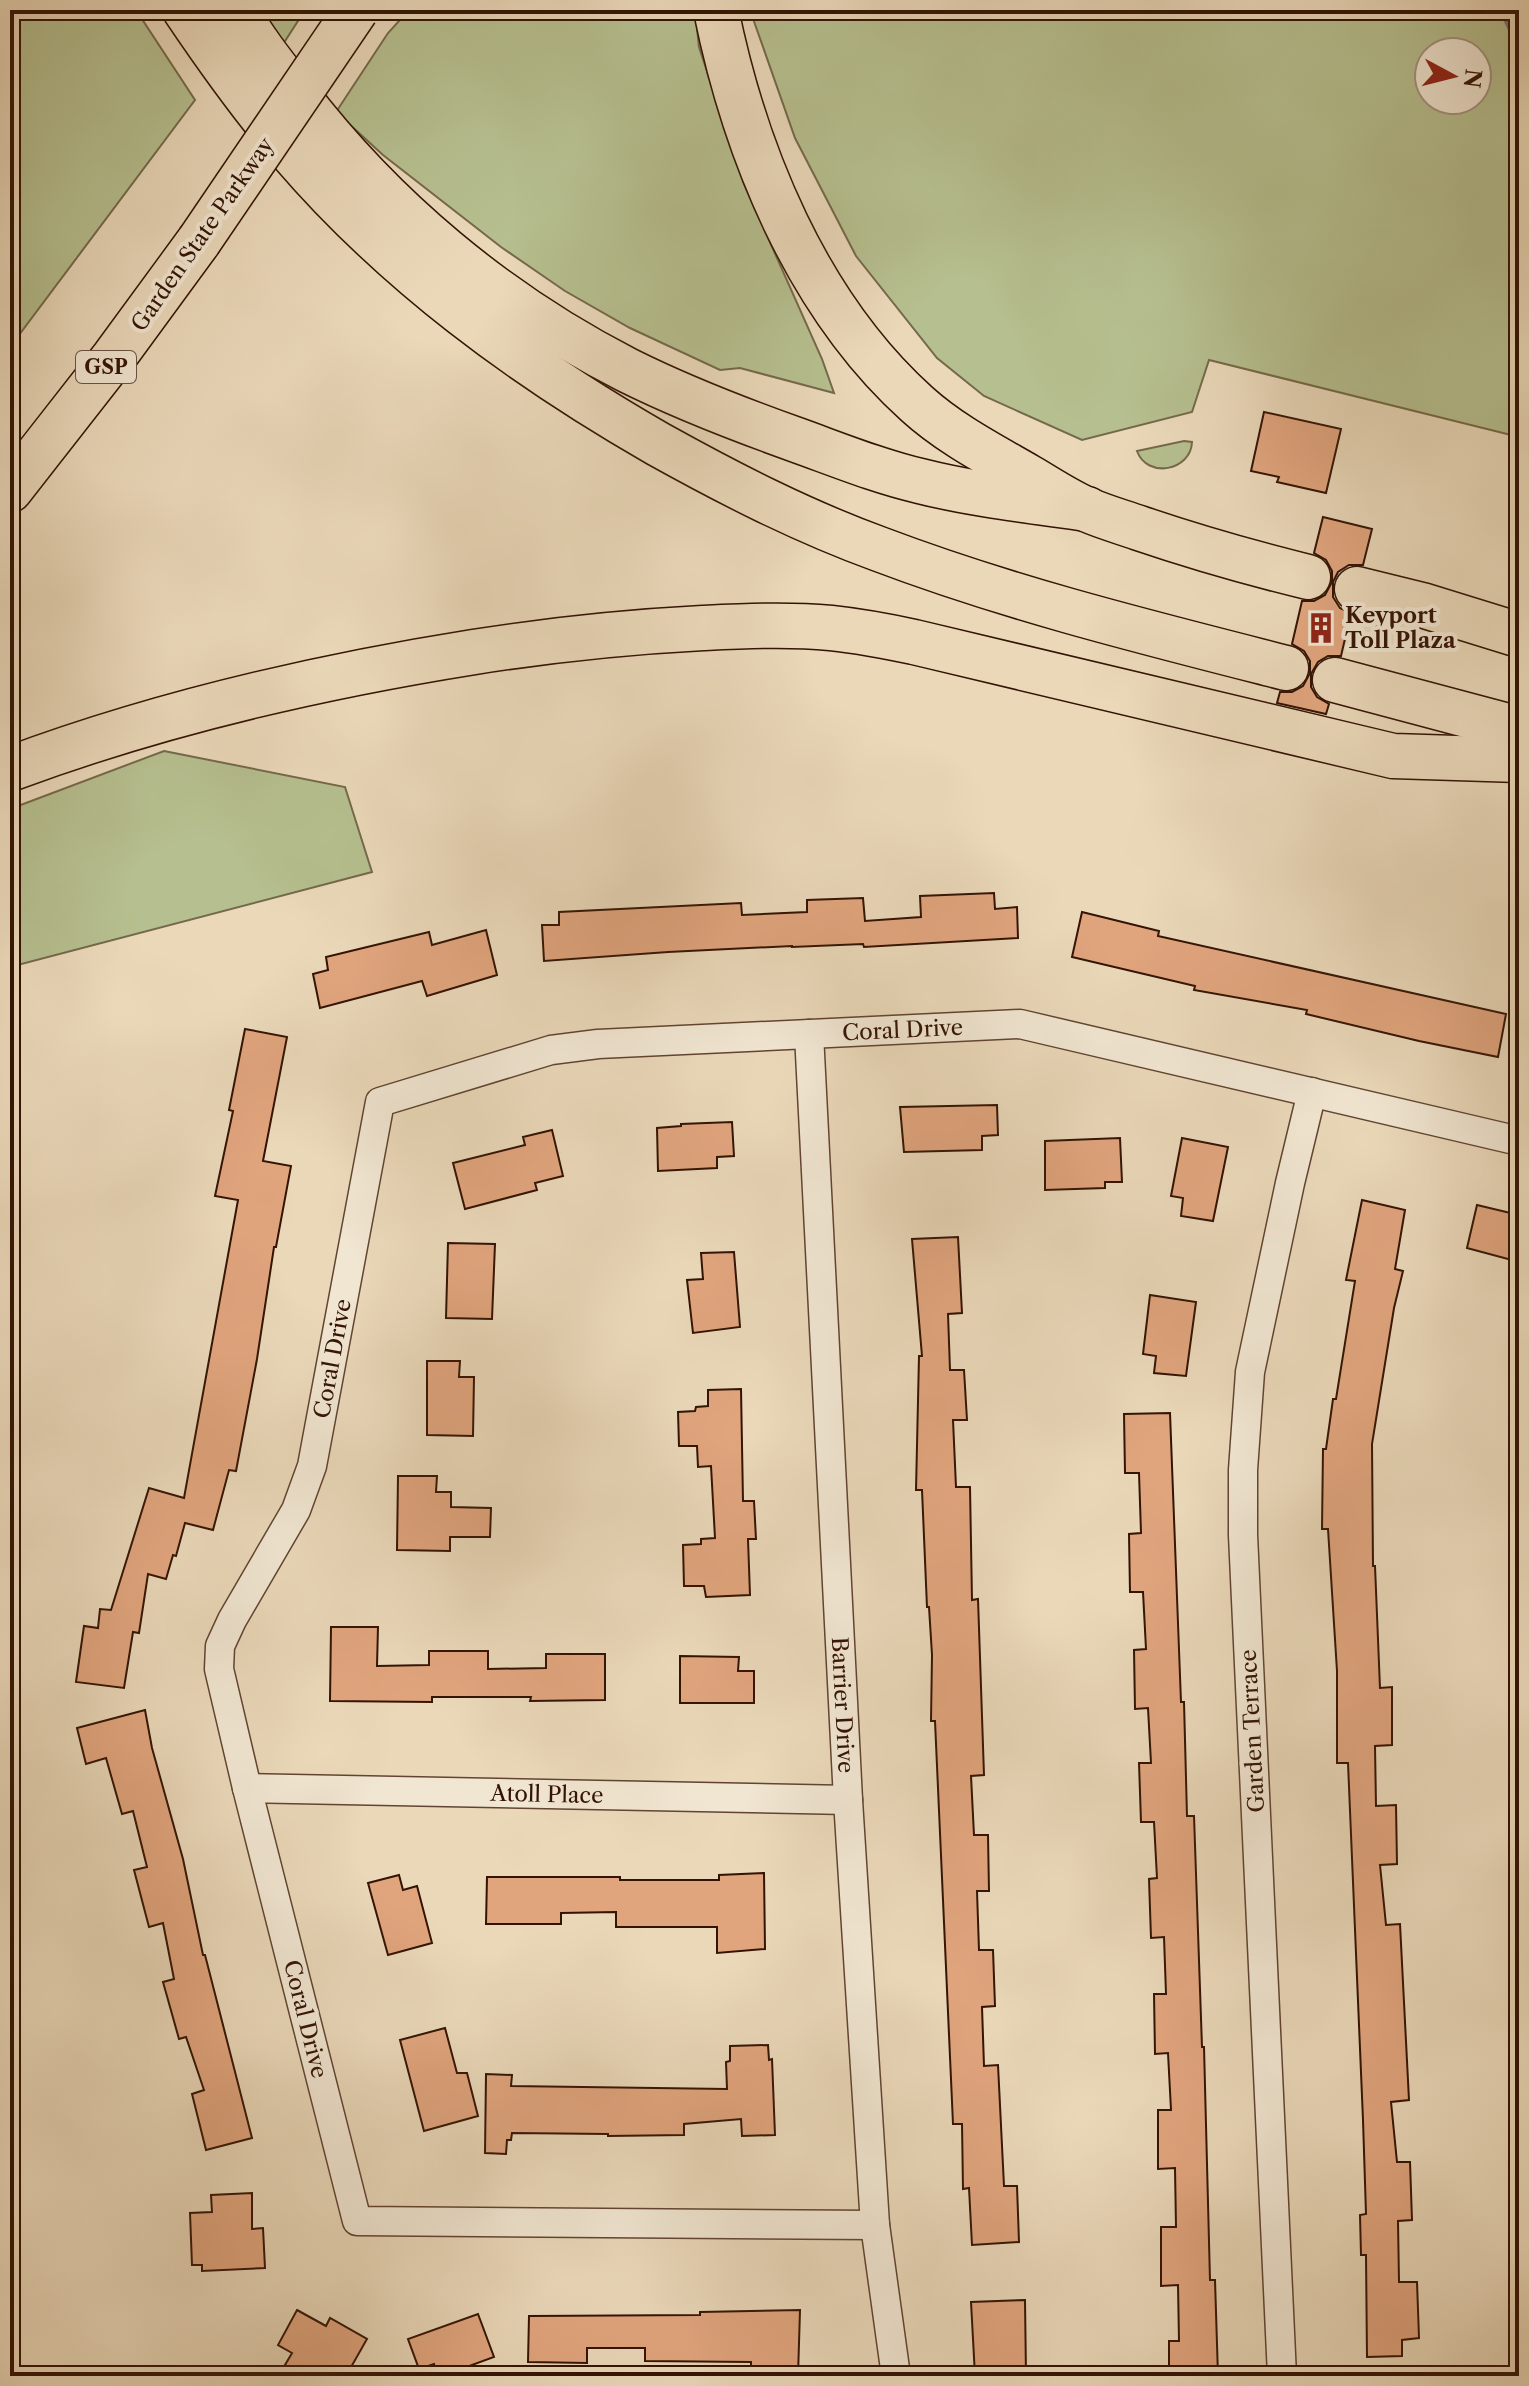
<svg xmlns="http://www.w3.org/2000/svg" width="1529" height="2386" font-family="'Libre Caslon Text',serif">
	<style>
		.green { fill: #b6bf8f; stroke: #74694a; stroke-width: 2; fill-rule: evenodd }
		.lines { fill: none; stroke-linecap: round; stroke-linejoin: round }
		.stream { stroke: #737572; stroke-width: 10 }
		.building { fill: #e1a57e; stroke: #331304; stroke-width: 2 }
		.street-casing { stroke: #614431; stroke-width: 31 }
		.highway-casing { stroke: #331304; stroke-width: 47 }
		.street { stroke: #f1e6d2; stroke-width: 28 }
		.highway { stroke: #ead8b9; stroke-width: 44 }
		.highway-bridge-casing { stroke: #331304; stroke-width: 47; stroke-linecap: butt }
		.highway-bridge { stroke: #ead8b9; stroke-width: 44 }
		.labels { text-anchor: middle; stroke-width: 8; stroke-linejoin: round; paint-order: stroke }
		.shield { fill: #f1e6d2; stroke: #6c5242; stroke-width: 2 }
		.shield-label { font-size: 20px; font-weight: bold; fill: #331304 }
		.street-label { font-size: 22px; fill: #331304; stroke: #f1e6d2 }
		.poi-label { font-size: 22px; font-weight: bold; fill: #331304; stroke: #f1e6d2; text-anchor: start }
	</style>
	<rect width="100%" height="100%" fill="#ead8b9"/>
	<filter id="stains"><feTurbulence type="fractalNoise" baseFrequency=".0025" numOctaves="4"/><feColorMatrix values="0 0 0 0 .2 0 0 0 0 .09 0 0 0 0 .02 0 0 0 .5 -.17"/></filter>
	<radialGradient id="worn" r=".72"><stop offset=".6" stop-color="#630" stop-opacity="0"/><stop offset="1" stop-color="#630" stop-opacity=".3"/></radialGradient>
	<g class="green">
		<polygon points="10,10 136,10 195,100 10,347"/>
		<polygon points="217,10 305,10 278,52"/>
		<polygon points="409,10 695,10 699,47 744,184 822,359 834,393 740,368 720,370 630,328 565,291 501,247 383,155 336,112 388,33"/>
		<path d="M750,10H1519V437L1209,360L1192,412L1082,440L984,396L937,358L856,256L795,138ZM1477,52V100H1429V52Z"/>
		<path d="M1184,441L1192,442C1191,471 1147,479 1137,451Z"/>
		<polygon points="164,751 345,787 372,872 10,967 10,809"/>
	</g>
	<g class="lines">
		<polyline class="stream" points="1504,10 1513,29 1519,33"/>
	</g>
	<g class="building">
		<polygon points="1264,412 1341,429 1326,493 1277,482 1279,477 1251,471"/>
		<polygon points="1323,517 1372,529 1363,565 1349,565 1338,572 1333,582 1333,597 1340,608 1351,613 1341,656 1328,656 1318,662 1311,674 1311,687 1317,697 1329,704 1326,714 1277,703 1280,692 1292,692 1303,686 1310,673 1310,661 1304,651 1292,644 1302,601 1314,601 1325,595 1332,582 1332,571 1326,560 1314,553"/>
		<polygon points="994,893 995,909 1017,907 1018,938 864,947 863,944 792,947 792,946 668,952 544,961 542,925 559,925 559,912 741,903 742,915 807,912 807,900 863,898 865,921 921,917 920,896"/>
		<polygon points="1082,912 1159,931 1158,936 1506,1014 1498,1057 1419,1041 1306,1014 1307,1010 1194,990 1195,986 1072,957"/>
		<polygon points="486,930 497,975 427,996 422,981 320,1008 313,974 328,970 326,957 429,932 432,945"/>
		<polygon points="245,1029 287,1037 263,1161 291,1166 276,1247 274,1247 257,1359 236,1471 229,1470 213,1530 185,1523 176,1556 173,1555 166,1579 148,1574 139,1633 133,1632 124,1688 76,1682 84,1626 98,1628 100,1609 111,1610 149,1488 184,1498 238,1200 215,1196 233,1111 229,1110"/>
		<polygon points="997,1105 998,1135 982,1136 982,1150 904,1152 900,1107"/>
		<polygon points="732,1122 734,1156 717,1157 717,1168 658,1171 657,1128 681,1126 681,1124"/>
		<polygon points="552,1130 563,1176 535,1183 537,1190 465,1209 453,1163 525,1145 523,1137"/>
		<polygon points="1120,1138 1122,1182 1105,1182 1105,1188 1045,1190 1045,1141"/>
		<polygon points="1182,1138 1228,1147 1213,1221 1181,1216 1183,1198 1171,1196"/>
		<polygon points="1362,1200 1405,1210 1395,1269 1403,1271 1394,1308 1372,1444 1373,1566 1375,1566 1380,1688 1392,1687 1392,1745 1375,1746 1376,1806 1396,1805 1397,1864 1380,1865 1386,1925 1400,1924 1409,2100 1391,2102 1397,2162 1410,2162 1412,2220 1398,2221 1399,2282 1417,2282 1419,2338 1402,2340 1402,2356 1367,2357 1366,2255 1361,2255 1360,2215 1366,2214 1363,2120 1348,1763 1337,1763 1337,1671 1328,1529 1322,1529 1323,1449 1326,1449 1333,1399 1336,1399 1355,1281 1346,1280"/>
		<polygon points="1477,1205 1519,1215 1519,1262 1467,1248"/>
		<polygon points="958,1237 962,1313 948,1314 950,1370 964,1370 967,1420 953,1420 956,1487 970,1487 972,1600 978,1599 984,1775 971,1776 974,1835 988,1835 989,1891 977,1891 979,1950 993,1950 995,2006 982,2007 984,2066 998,2065 1004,2186 1017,2186 1019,2242 972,2245 969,2188 963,2189 962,2124 953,2124 935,1721 931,1721 932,1655 929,1607 927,1607 922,1490 916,1490 919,1356 922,1356 912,1239"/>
		<polygon points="448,1243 495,1244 492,1319 446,1318"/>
		<polygon points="734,1252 740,1327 693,1333 687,1280 703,1279 701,1253"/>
		<polygon points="1150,1295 1196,1302 1186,1376 1154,1373 1156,1356 1143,1354"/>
		<polygon points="427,1361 460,1361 459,1377 474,1377 473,1436 427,1435"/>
		<polygon points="741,1389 743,1501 754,1501 756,1539 748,1539 750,1595 706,1597 704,1586 684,1586 683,1545 701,1544 701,1539 715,1538 711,1466 698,1467 697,1446 679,1446 678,1412 695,1411 696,1407 708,1406 708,1390"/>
		<polygon points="1170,1413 1181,1702 1184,1702 1187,1816 1194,1816 1202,2047 1204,2047 1210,2280 1215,2280 1218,2376 1169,2376 1169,2341 1179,2341 1178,2285 1161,2286 1161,2227 1176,2227 1175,2168 1158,2169 1158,2110 1171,2110 1168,2053 1155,2054 1154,1994 1166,1994 1164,1937 1151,1938 1149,1879 1157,1878 1154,1822 1141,1822 1139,1763 1151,1763 1148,1708 1135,1709 1134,1650 1146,1649 1143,1592 1130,1592 1129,1534 1141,1533 1139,1473 1125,1473 1124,1414"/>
		<polygon points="398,1476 437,1476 436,1492 451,1492 451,1507 491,1508 490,1537 450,1537 450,1551 397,1550"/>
		<polygon points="331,1627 378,1627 377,1666 429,1665 429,1651 488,1651 488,1669 546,1668 546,1654 605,1654 605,1700 530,1701 531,1697 432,1697 432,1702 330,1701"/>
		<polygon points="680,1656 739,1657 738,1671 754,1671 754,1703 680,1703"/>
		<polygon points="145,1710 152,1748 183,1859 203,1955 205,1955 252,2138 206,2150 192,2094 204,2090 186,2037 179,2039 163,1982 174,1979 163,1923 149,1927 134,1870 147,1867 133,1811 122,1814 106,1758 86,1764 77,1728"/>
		<polygon points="764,1873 765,1949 717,1953 717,1927 616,1927 616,1912 561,1913 561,1924 486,1924 487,1877 620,1877 620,1880 719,1880 719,1875"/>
		<polygon points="399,1875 403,1890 417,1886 432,1943 388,1955 368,1883"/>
		<polygon points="445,2028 457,2073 467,2073 478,2116 424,2131 400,2040"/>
		<polygon points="768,2045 769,2060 772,2059 775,2135 742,2136 741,2119 684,2124 684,2135 608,2136 608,2134 512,2133 511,2140 507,2140 506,2154 485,2153 486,2074 512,2075 511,2086 727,2089 726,2062 730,2061 730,2046"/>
		<polygon points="252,2193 252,2229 263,2228 265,2268 202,2271 202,2265 192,2265 190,2213 212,2212 211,2195"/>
		<polygon points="1025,2300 1026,2376 975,2376 971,2302"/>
		<polygon points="297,2310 326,2326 330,2318 367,2339 346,2376 304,2376 285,2365 292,2353 278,2345"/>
		<polygon points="800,2310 798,2376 751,2376 751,2362 645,2361 645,2348 587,2348 587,2363 528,2362 529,2316 700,2315 700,2312"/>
		<polygon points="478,2314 494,2357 442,2376 438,2376 434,2364 419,2369 408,2339"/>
	</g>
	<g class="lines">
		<defs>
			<g id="street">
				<path id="s1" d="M809,1034L848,1800L875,2225L896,2376"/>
				<path id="s2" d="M247,1788L848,1800"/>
				<path id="s3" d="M875,2225L357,2221L247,1788L219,1669L220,1646L232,1620L296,1510L312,1466L380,1102L551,1050L598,1044L1020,1024L1519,1141"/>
				<polyline points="1282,2376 1243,1535 1243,1470 1250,1372 1290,1183 1312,1092"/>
			</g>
			<g id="highway">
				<path d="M185,10C218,59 253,108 292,153C395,273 522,366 658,444C730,484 802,521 879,549C1011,599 1149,633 1286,668"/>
				<path d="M237,10C253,40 275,67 296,94C384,209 498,304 627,370C681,397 738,419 794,439C836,454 877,471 920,481C975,495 1032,501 1087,509"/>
				<path d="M716,10C745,153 807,305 917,404C950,434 991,455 1029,477C1048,488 1067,501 1088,510C1104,517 1122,522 1139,528C1195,547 1251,563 1308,577"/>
				<polyline points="10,490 114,357 199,241"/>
				<polyline points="1357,589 1422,605 1519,635"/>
				<polyline points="1335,680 1519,729"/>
				<path d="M10,769C160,713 317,677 474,652C550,640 626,632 703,628C746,626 788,624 831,628C859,631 886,636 914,642L1393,756L1519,760"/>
			</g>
		</defs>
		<use href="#street" class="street-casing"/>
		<use href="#highway" class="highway-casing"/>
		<use href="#street" class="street"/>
		<use href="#highway" class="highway"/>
		<defs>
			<polyline id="highway-bridge" points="199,241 356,10"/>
		</defs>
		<use href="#highway-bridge" class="highway-bridge-casing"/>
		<use href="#highway-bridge" class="highway-bridge"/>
	</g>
	<defs>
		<symbol id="building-bare" viewBox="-9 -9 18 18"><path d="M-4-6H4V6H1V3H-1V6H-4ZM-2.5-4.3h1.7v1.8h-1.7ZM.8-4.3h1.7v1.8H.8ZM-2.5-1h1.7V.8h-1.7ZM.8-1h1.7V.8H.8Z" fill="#8f2418" stroke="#f1e6d2" stroke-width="2.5" paint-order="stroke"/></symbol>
	</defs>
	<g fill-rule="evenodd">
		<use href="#building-bare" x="1299" y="606" width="44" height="44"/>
	</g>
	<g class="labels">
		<rect class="shield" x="76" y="351" width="60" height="32" rx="6"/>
		<g class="shield-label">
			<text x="106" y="374">GSP</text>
		</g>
		<g class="street-label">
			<text transform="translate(202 234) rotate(-55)" y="8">Garden State Parkway</text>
			<text dy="8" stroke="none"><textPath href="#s3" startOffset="2214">Coral Drive</textPath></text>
			<text dy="8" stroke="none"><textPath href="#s3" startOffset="1422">Coral Drive</textPath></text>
			<text dy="8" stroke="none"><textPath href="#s1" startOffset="672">Barrier Drive</textPath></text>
			<text transform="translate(1252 1731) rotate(-93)" y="8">Garden Terrace</text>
			<text dy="8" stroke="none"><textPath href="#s2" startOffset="300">Atoll Place</textPath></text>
			<text transform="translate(306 2019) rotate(76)" y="8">Coral Drive</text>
		</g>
		<g class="poi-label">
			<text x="1345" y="623">Keyport<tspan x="1345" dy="25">Toll Plaza</tspan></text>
		</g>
	</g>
	<rect width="1529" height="2386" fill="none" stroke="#ead8b9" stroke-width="40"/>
	<rect x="12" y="12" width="1505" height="2362" fill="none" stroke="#331304" stroke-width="4"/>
	<rect x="20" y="20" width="1489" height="2346" fill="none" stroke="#331304" stroke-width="2"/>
	<g transform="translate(1453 76) rotate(97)"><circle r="38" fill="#f1e6d2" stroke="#a59280" stroke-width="2"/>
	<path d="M0-6L14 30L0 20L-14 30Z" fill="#8f2418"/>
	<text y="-12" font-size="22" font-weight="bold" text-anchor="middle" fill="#331304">N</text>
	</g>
	<rect width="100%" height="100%" filter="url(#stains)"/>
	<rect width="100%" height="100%" fill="url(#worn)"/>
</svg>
